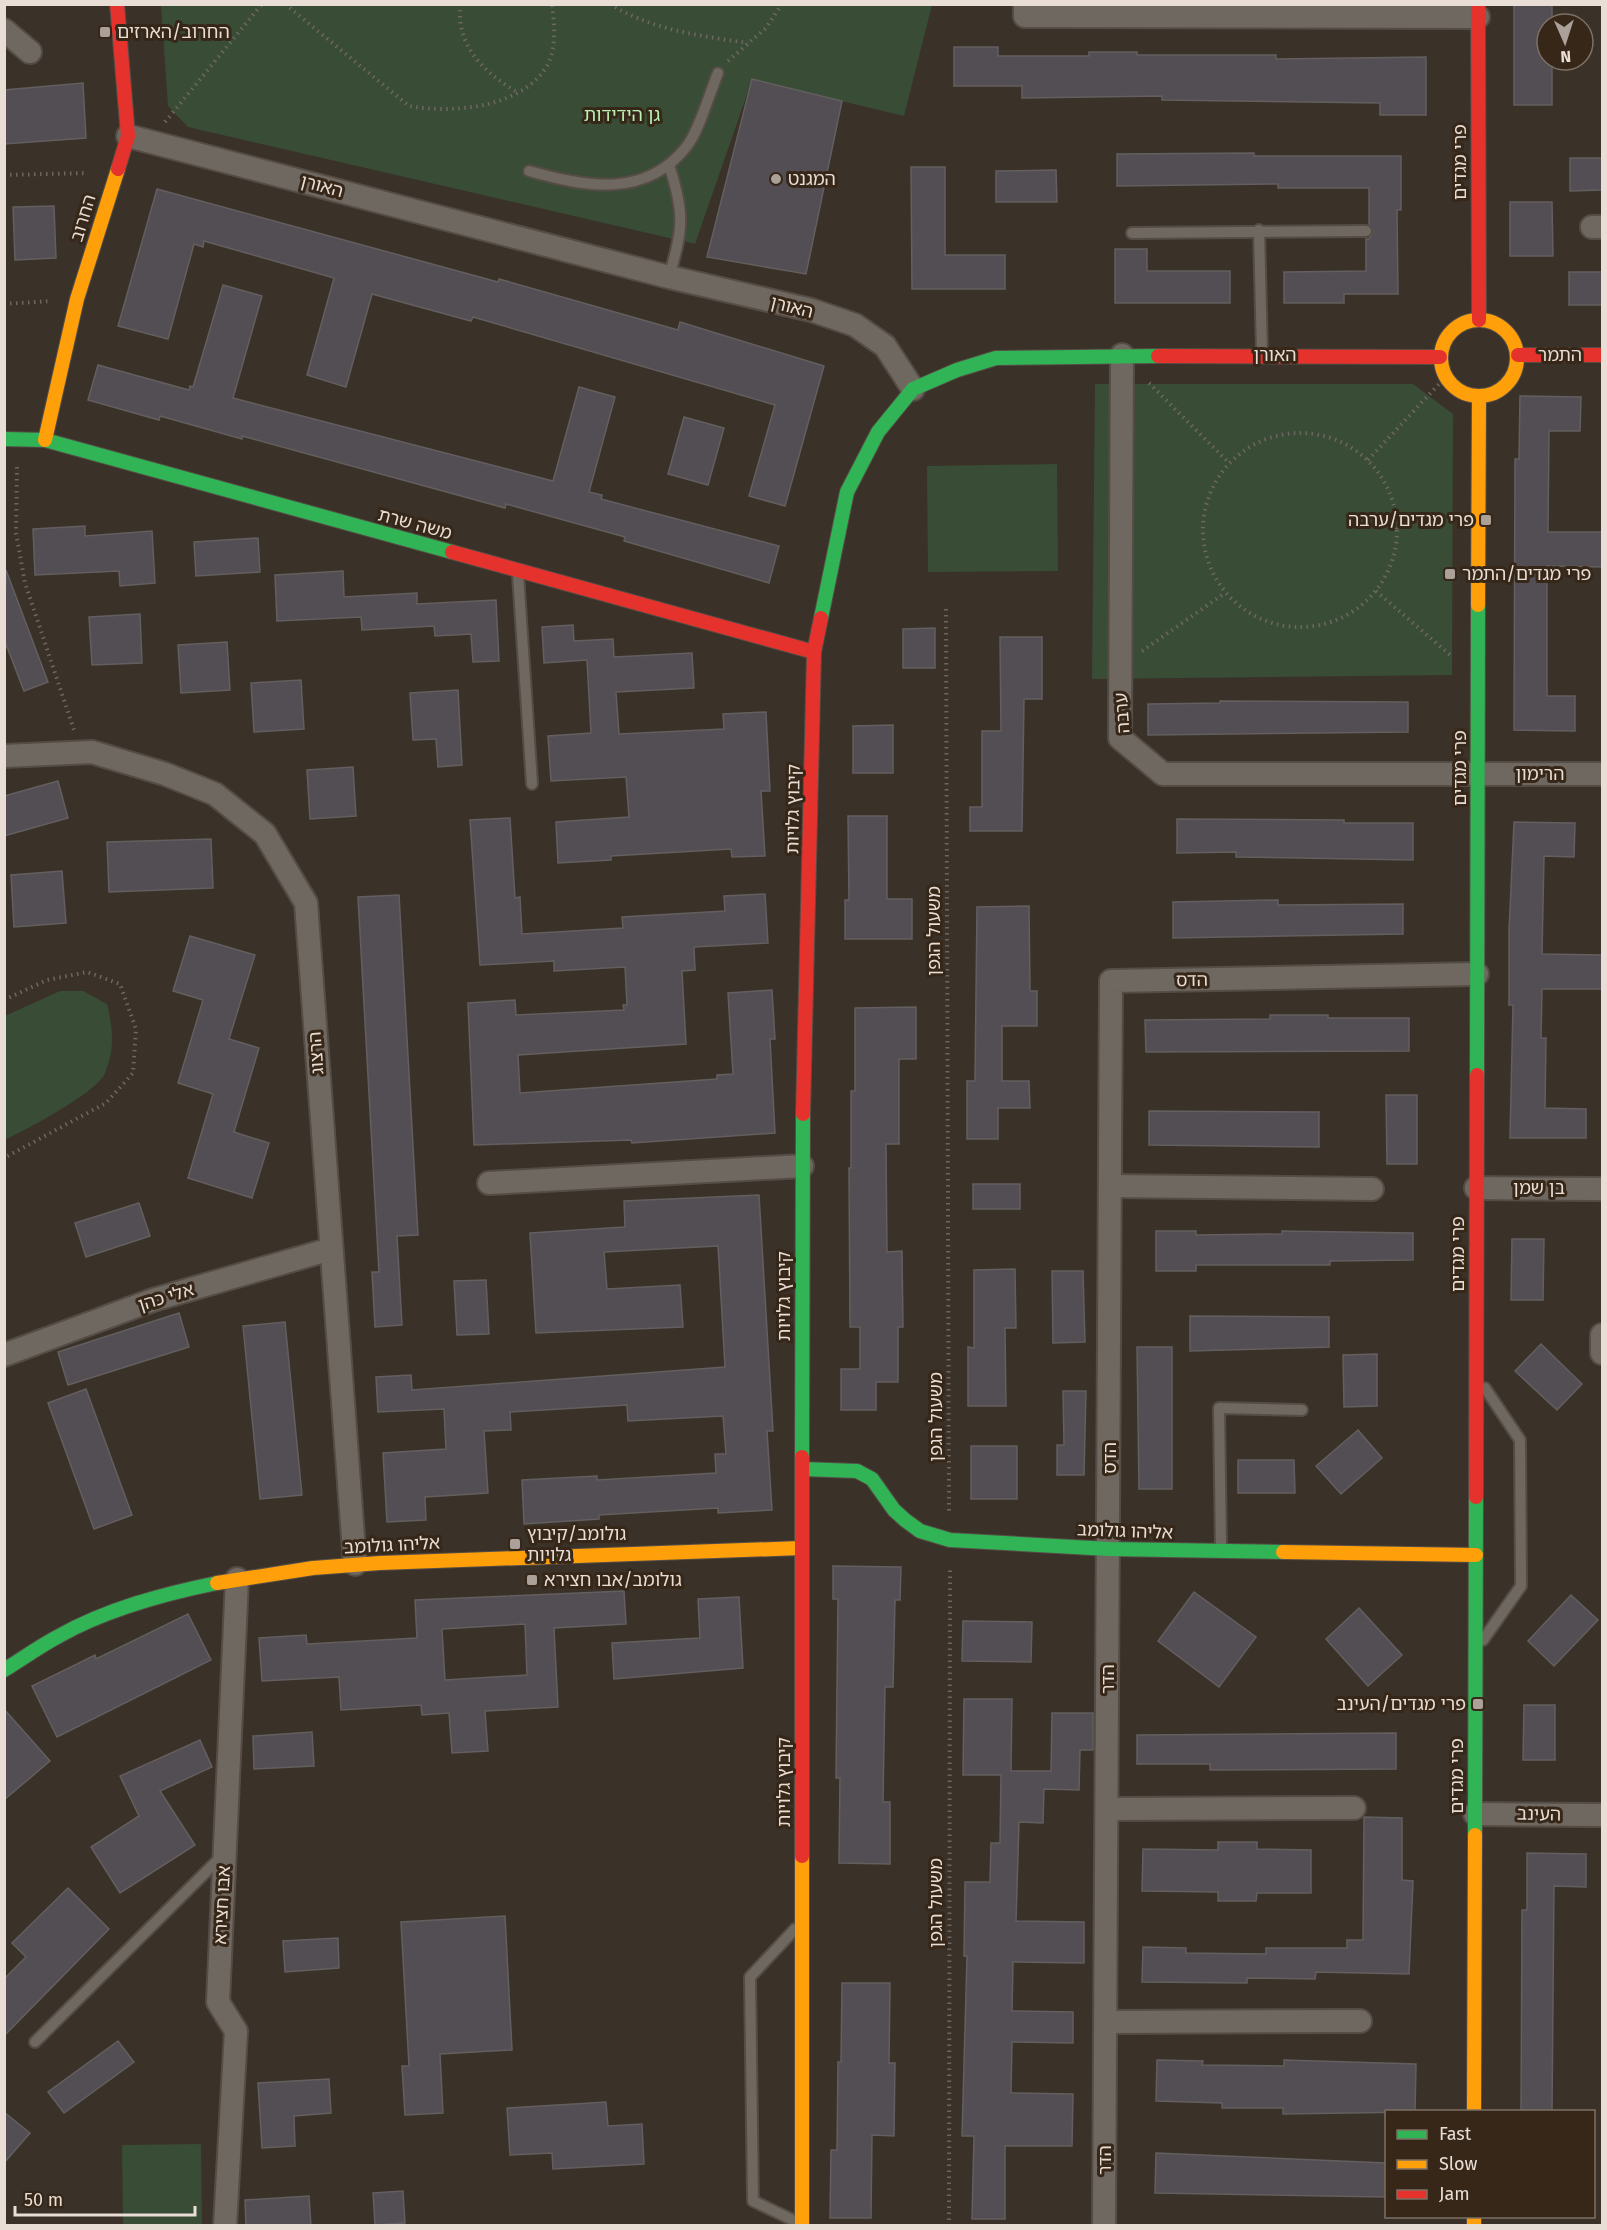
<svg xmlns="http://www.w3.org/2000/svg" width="1607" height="2230" font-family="'Fira Sans','Noto Sans Hebrew',sans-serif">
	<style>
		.green { fill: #394c35 }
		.building { fill: #524e53; stroke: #635f5f; stroke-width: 1.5; fill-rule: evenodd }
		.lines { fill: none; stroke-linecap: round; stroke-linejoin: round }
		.lane-casing { stroke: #554d45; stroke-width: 14 }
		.street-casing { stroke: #554d45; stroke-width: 26 }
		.fast-casing { stroke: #554d45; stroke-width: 16 }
		.slow-casing { stroke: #554d45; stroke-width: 16 }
		.jam-casing { stroke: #554d45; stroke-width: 16 }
		.path { stroke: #6e6761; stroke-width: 4; stroke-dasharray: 1.5 4.5; stroke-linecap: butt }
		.lane { stroke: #6f6861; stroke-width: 10 }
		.street { stroke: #6f6861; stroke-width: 22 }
		.fast { stroke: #30b455; stroke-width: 14 }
		.slow { stroke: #ff9f0a; stroke-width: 14 }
		.jam { stroke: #e5322d; stroke-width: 14 }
		.poi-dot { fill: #aba199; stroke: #362718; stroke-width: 2 }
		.labels { text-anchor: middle; stroke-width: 6; stroke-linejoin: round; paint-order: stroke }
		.poi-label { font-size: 18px; fill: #e8ded5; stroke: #362718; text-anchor: start }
		.park-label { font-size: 18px; fill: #b9f3b3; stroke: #362718 }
		.street-label { font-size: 18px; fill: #e8ded5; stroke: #362718 }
	</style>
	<rect width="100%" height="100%" fill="#3a3129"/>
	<g class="green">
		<polygon points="161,5 932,5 904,116 752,80 695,244 188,127 168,106"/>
		<polygon points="1095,384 1413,384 1453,414 1452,675 1092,679"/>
		<polygon points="1057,464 1058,571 928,572 927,466"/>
		<path d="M60,991H83L107,1004C113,1028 115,1049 105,1073C97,1093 25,1130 5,1140V1016Z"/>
		<polygon points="201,2144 202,2225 123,2225 122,2145"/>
	</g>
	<g class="building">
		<polygon points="1514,4 1552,4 1552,24 1547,24 1547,60 1552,60 1552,105 1514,105"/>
		<polygon points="954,47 998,47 998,56 1089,56 1089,52 1137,52 1137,55 1276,55 1276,59 1426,57 1426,115 1380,115 1380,103 1162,100 1162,96 1022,98 1022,86 954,86"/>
		<polygon points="752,79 842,101 806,274 707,257"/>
		<polygon points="83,83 86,138 4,144 4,90"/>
		<polygon points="1254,153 1254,156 1401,156 1401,210 1397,210 1398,294 1344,294 1344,303 1284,303 1284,272 1366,271 1366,239 1369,239 1373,232 1369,224 1369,188 1278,188 1278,184 1117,186 1117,154"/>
		<polygon points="1570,158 1602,158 1602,190 1570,191"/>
		<polygon points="911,167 945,167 945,255 1005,255 1005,289 912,289"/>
		<polygon points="1056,170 1057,202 996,202 996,171"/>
		<polygon points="157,189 498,282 499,279 678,330 680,322 824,366 785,506 749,496 775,405 473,317 471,321 372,294 346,387 307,375 334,278 204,241 203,247 194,244 168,339 118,326"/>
		<polygon points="1510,202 1552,202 1553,256 1510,256"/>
		<polygon points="54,206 56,258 15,260 13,207"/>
		<polygon points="1115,249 1147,249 1147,271 1230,271 1230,303 1115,303"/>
		<rect x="1569" y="272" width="33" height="33"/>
		<polygon points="223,285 262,296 233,398 553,481 579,387 615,397 589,492 602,495 601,499 779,546 769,583 624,541 625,537 506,504 505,508 242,436 242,439 160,416 159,420 88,400 98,365 189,390 190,386 193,387"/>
		<polygon points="1520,396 1581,397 1580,431 1549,431 1548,532 1602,532 1602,567 1547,566 1547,696 1575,696 1575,731 1514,730 1515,459 1519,459"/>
		<polygon points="684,417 724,428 708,485 668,474"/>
		<polygon points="85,526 85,536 152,531 155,583 120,586 119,571 35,575 33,529"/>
		<polygon points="258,538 260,572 196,576 194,542"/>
		<polygon points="6,570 48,682 24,691 4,639"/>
		<polygon points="343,571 344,597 417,593 417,604 496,600 499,661 473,662 471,634 435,636 434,626 362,630 361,617 277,621 275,575"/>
		<polygon points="140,614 142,663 92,665 89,617"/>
		<polygon points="573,625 574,641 613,639 614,657 692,653 694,688 616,692 619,734 724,729 723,714 766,712 770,791 761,791 765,856 732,857 731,849 611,856 611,860 558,863 556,822 629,817 626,777 551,781 548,736 591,733 587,660 544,663 542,627"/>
		<polygon points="935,628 935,668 903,668 903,629"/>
		<polygon points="1000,637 1042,637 1042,699 1024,699 1022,831 970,831 970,807 982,807 982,731 1001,731"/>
		<polygon points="227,642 230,690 181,693 178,645"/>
		<polygon points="301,680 304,729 254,732 251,683"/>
		<polygon points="458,690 462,765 438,767 436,739 413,740 410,693"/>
		<polygon points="1220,701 1408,702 1408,732 1148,735 1148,704 1220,703"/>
		<polygon points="893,725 893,773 853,773 853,726"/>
		<polygon points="353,767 356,816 310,819 307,770"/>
		<polygon points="58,781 68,818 4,836 4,796"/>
		<polygon points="848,816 887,816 887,899 912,899 912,939 845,939 845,900 849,900"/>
		<polygon points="510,818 515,898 520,897 522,934 623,928 622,917 725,911 724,896 765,894 768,943 694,947 695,970 682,971 686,1044 518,1055 520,1093 717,1079 717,1075 733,1074 728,993 772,990 775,1039 770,1039 775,1133 632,1143 631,1140 474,1145 468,1003 515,1000 516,1015 624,1010 623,1005 627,1005 625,967 554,971 554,961 480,965 470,820"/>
		<polygon points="1177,819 1344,820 1344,823 1413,823 1413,860 1236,857 1236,852 1177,853"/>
		<polygon points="1514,822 1575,823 1574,857 1544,856 1542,954 1602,955 1602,989 1542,989 1541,1038 1546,1038 1545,1108 1586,1109 1586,1138 1510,1138 1513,1005 1509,1005 1509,931"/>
		<polygon points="211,839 213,888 109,892 107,842"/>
		<polygon points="62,871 66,923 14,927 11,875"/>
		<polygon points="399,895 418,1235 397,1236 402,1325 375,1327 372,1272 379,1272 358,897"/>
		<polygon points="1278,900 1278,905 1403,904 1403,934 1173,938 1173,902"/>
		<polygon points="1029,906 1030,991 1037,991 1037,1026 1002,1026 1002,1081 1029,1081 1030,1108 998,1108 998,1139 967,1139 967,1081 975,1081 977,907"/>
		<polygon points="190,936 255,955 229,1039 259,1048 234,1132 269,1143 252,1198 188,1178 213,1094 178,1083 203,1000 173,991"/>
		<polygon points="916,1007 916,1059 899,1059 899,1144 886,1144 887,1252 902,1251 903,1327 898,1327 898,1382 876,1382 876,1410 841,1410 841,1369 860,1369 860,1327 850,1327 849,1168 851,1168 851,1091 855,1091 855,1008"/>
		<polygon points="1270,1015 1328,1015 1328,1018 1409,1018 1409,1051 1146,1052 1145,1020 1270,1019"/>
		<polygon points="1386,1095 1417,1095 1417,1164 1387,1164"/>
		<polygon points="1149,1111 1319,1112 1319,1147 1149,1145"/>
		<rect x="973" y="1184" width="47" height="25"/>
		<polygon points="759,1195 773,1431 767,1431 772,1510 718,1513 718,1508 599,1515 599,1519 524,1524 522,1480 597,1476 597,1480 716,1473 715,1454 726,1454 723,1416 628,1421 627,1405 510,1412 511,1430 484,1431 488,1493 425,1497 426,1520 387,1522 383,1453 446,1449 444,1409 378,1412 376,1377 411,1375 412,1390 725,1367 718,1246 604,1252 607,1289 680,1285 683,1327 536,1333 530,1233 625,1227 624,1201"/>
		<polygon points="139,1203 150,1236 86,1257 75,1223"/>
		<polygon points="1156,1231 1196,1231 1196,1235 1282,1234 1282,1231 1413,1233 1413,1260 1330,1261 1330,1265 1196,1265 1196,1271 1156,1271"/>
		<polygon points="1512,1239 1544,1239 1543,1300 1511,1300"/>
		<polygon points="1015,1269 1016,1328 1005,1328 1006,1406 968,1406 968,1347 974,1348 974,1270"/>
		<polygon points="1052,1271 1083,1271 1085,1342 1053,1343"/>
		<polygon points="486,1280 489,1334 457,1335 454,1281"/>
		<polygon points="179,1313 189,1347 68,1385 58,1352"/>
		<polygon points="1190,1316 1329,1317 1329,1347 1190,1351"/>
		<polygon points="285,1322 302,1495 260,1499 243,1326"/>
		<polygon points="1541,1344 1582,1384 1557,1410 1515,1371"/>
		<polygon points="1137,1347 1172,1347 1172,1489 1139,1489"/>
		<polygon points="1377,1354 1377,1406 1344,1407 1343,1355"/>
		<polygon points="86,1389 132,1515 94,1529 48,1403"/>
		<polygon points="1063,1391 1086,1391 1084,1475 1057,1475 1057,1445 1064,1445"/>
		<polygon points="1358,1430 1382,1458 1341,1494 1316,1466"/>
		<rect x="971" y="1446" width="46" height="53"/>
		<polygon points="1238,1460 1294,1460 1295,1493 1238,1493"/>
		<polygon points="833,1566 901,1567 900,1600 895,1600 893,1687 885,1687 883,1802 890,1802 890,1864 839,1863 840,1778 836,1778 838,1599 833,1599"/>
		<path d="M624,1591L626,1624L554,1628L558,1707L485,1711L488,1751L452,1753L449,1713L422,1715L421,1705L341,1710L339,1677L262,1681L259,1638L306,1635L307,1644L417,1638L415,1600ZM525,1624L527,1675L445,1680L442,1629Z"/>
		<polygon points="1194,1592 1256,1637 1219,1687 1158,1641"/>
		<polygon points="1571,1595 1598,1620 1554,1666 1528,1641"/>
		<polygon points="739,1597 743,1668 614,1679 612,1643 700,1638 698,1599"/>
		<polygon points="1359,1608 1402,1655 1368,1686 1326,1639"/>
		<polygon points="188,1614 211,1660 57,1737 32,1686 95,1655 96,1659"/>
		<polygon points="963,1621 1032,1622 1031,1662 962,1661"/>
		<polygon points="964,1699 1012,1699 1011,1771 1051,1771 1052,1713 1093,1713 1093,1750 1080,1750 1079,1790 1044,1789 1043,1823 1019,1822 1016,1921 1084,1922 1084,1963 1013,1962 1012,2011 1073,2012 1073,2043 1012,2042 1011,2093 1073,2094 1072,2146 1005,2146 1005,2219 972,2219 974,2136 962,2136 967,1956 964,1956 965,1882 990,1882 991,1843 1000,1843 1001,1775 963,1775"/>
		<polygon points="1524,1705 1555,1705 1555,1760 1523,1760"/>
		<polygon points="4,1709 50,1761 4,1800"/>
		<polygon points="312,1732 314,1766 254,1769 253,1736"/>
		<polygon points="1396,1733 1396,1769 1210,1770 1210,1764 1137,1764 1137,1735"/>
		<polygon points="200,1740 212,1767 160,1791 195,1845 120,1893 91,1847 139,1816 120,1776"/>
		<polygon points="1364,1817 1402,1818 1402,1880 1413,1881 1409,1974 1316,1972 1315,1979 1247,1978 1247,1983 1142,1982 1143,1947 1186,1948 1186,1953 1266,1954 1266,1948 1347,1948 1347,1940 1363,1940"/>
		<polygon points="1218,1842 1257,1842 1257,1849 1311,1850 1311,1893 1257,1893 1256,1901 1218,1901 1218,1892 1142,1891 1143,1849 1218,1850"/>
		<polygon points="1527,1853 1586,1854 1586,1887 1554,1886 1552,2112 1521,2112 1522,1910 1527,1910"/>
		<polygon points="68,1888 109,1929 4,2036 4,1979 26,1957 12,1943"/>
		<polygon points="505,1916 512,2050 440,2054 443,2113 405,2115 402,2066 409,2066 401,1922"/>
		<polygon points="338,1938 339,1968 285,1972 283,1941"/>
		<polygon points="842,1983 890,1983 889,2063 895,2063 894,2136 872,2135 871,2218 830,2218 831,2150 837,2150 838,2062 841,2062"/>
		<polygon points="118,2041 134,2062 64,2113 48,2092"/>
		<polygon points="1157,2060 1203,2061 1202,2065 1284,2066 1284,2060 1416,2064 1415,2112 1283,2114 1283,2108 1222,2108 1222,2103 1156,2101"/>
		<polygon points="329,2079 331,2113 294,2116 295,2146 262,2148 258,2083"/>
		<polygon points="606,2102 608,2126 642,2124 644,2164 553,2169 552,2153 510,2155 507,2108"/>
		<polygon points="4,2112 30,2133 4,2163"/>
		<polygon points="1156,2153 1386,2163 1386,2197 1155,2193"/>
		<polygon points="403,2191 405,2223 375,2225 373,2193"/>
		<polygon points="309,2196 311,2226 246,2226 245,2200"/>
	</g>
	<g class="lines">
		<defs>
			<g id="lane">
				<path d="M669,165C685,214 683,228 669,277"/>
				<path d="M529,171C585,187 646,199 687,146C699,131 710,92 718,73"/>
				<polyline points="1259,230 1262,353"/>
				<polyline points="1132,233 1366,231"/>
				<polyline points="518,575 532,784"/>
				<polyline points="1221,1550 1219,1408 1302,1410"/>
				<polyline points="1483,1640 1521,1586 1520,1440 1485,1388"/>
				<polyline points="795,1929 750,1977 753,2201 799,2223"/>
				<polyline points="35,2042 222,1856"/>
			</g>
			<g id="street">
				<polyline points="1025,4 1025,16 1478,17"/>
				<polyline points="4,30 30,52"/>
				<polyline points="128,136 669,277 811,310 855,325 885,346 913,389"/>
				<polyline points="1592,227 1602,227"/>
				<polyline points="1122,355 1120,738 1163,774 1602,774"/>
				<polyline points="4,756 92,752 165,774 215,794 265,834 306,903 355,1564"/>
				<polyline points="489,1183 802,1166"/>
				<polyline points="1111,1186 1372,1189"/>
				<polyline points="1476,1188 1602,1189"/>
				<polyline points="1602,1353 1602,1335"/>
				<polyline points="4,1355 153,1300 331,1249"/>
				<polyline points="1108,1809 1354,1808"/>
				<polyline points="1475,1814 1602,1815"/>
				<polyline points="1106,2022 1360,2021"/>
				<polyline points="225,2226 236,2031 218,2002 237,1579"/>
				<polyline points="1104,2226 1111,981 1477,974"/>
			</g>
			<g id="fast">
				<polyline points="4,439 45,440 452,552"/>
				<polyline points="821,618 847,492 878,432 913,389 957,370 996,358 1158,356"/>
				<polyline points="1477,1075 1478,605"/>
				<polyline points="802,1457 803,1114"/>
				<polyline points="802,1469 857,1471 872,1479 894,1510 905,1520 920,1531 950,1540 1109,1549 1283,1552"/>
				<path d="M4,1670C22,1659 40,1646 59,1636C107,1609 163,1594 217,1583"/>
				<polyline points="1475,1835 1476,1497"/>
			</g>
			<g id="slow">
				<circle cx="1479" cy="358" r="38"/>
				<polyline points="45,440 77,299 118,169"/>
				<polyline points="1478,605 1479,397"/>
				<polyline points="1283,1552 1476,1555"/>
				<polyline points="217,1583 313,1568 380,1563 801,1548"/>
				<polyline points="802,1856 802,2226"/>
				<polyline points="1474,2112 1475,1835"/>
				<polyline points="1474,2216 1474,2226"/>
			</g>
			<g id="jam">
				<polyline points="117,4 128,136 118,169"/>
				<polyline points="1478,4 1479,320"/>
				<polyline points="1518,355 1602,355"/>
				<polyline points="1158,356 1440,357"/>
				<polyline points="452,552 814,652"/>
				<polyline points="803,1114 814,652 821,618"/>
				<polyline points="802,1457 802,1856"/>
				<polyline points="1476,1497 1477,1075"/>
			</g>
		</defs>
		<use href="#lane" class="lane-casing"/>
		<use href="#street" class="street-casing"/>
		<use href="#fast" class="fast-casing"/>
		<use href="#slow" class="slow-casing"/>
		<use href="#jam" class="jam-casing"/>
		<g class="path">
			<path d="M285,4L409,106C452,114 524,108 548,64C557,46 554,23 552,4"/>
			<path d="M461,4C454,45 486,74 517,92"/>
			<path d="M610,4C652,30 700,36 748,43"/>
			<polyline points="728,61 766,28 782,4"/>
			<polyline points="165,122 262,4"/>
			<polyline points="4,175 88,173"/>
			<polyline points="4,304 50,301"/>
			<polyline points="1149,383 1229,463"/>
			<circle cx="1300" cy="530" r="97"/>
			<polyline points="1368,460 1439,384"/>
			<polyline points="17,467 16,533 25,583 74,730"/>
			<polyline points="1376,591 1450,655"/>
			<polyline points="946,609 949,1511"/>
			<polyline points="1142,651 1225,593"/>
			<polyline points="4,1000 47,980 87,972 120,984 136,1029 133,1073 106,1103 4,1158"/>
			<polyline points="949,2226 950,1566"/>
		</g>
		<use href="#lane" class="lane"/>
		<use href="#street" class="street"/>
		<use href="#fast" class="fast"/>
		<use href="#slow" class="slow"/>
		<use href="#jam" class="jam"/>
	</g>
	<g class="poi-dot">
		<rect x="99" y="26" width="12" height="12" rx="3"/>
		<circle cx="776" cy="179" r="6"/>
		<rect x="1480" y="514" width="12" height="12" rx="3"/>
		<rect x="1444" y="568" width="12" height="12" rx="3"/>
		<rect x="509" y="1538" width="12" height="12" rx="3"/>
		<rect x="526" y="1574" width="12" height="12" rx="3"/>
		<rect x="1472" y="1698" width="12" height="12" rx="3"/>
	</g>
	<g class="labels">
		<g class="poi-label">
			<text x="117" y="38">החרוב/הארזים</text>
			<text x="788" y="185">המגנט</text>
			<text x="1474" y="526" text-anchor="end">פרי מגדים/ערבה</text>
			<text x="1462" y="580">פרי מגדים/התמר</text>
			<text x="527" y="1540">גולומב/קיבוץ<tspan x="527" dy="21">גלויות</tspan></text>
			<text x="544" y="1586">גולומב/אבו חצירא</text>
			<text x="1466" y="1710" text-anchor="end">פרי מגדים/העינב</text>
		</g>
		<g class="park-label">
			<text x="622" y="121">גן הידידות</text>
		</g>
		<g class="street-label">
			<text transform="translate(1460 162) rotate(-90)" y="6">פרי מגדים</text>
			<text transform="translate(322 186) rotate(15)" y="6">האורן</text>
			<text transform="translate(83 218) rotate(-73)" y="6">החרוב</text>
			<text transform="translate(792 307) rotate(14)" y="6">האורן</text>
			<text x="1275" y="361">האורן</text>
			<text x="1560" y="361">התמר</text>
			<text transform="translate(415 524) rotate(15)" y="6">משה שרת</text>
			<text transform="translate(1122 713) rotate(-94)" y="6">ערבה</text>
			<text transform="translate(1460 768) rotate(-90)" y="6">פרי מגדים</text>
			<text x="1540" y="780">הרימון</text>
			<text transform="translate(793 809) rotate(-89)" y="6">קיבוץ גלויות</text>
			<text transform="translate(934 931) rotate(-90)" y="6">משעול הגפן</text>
			<text transform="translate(1192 980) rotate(-1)" y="6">הדס</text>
			<text transform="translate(316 1053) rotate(-94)" y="6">הרצוג</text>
			<text x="1539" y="1194">בן שמן</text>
			<text transform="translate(1458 1254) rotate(-90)" y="6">פרי מגדים</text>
			<text transform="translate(784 1296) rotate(-90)" y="6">קיבוץ גלויות</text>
			<text transform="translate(166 1297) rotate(-17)" y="6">אלי כהן</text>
			<text transform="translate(936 1417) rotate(-90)" y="6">משעול הגפן</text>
			<text transform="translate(1110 1458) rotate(-90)" y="6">הדס</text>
			<text transform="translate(1125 1531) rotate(2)" y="6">אליהו גולומב</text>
			<text transform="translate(392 1545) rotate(-3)" y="6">אליהו גולומב</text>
			<text transform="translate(1108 1679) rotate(-90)" y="6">הדר</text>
			<text transform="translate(1457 1776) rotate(-90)" y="6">פרי מגדים</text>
			<text transform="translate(784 1782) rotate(-90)" y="6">קיבוץ גלויות</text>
			<text transform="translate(1539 1814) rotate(1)" y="6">העינב</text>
			<text transform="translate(936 1903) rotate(-90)" y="6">משעול הגפן</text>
			<text transform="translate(222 1905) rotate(-87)" y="6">אבו חצירא</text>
			<text transform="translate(1105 2160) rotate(-90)" y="6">הדר</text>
		</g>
	</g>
	<rect width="1607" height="2230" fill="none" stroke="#e8ded5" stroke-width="12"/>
	<rect x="1385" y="2110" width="210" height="108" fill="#362718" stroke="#7d7064" stroke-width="1.5"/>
	<rect x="1397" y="2130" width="30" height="9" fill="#30b455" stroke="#7d7064" stroke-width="1.5"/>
	<text x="1439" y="2140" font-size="18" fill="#e8ded5">Fast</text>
	<rect x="1397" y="2160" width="30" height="9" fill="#ff9f0a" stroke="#7d7064" stroke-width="1.5"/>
	<text x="1439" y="2170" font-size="18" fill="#e8ded5">Slow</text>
	<rect x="1397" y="2190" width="30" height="9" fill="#e5322d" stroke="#7d7064" stroke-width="1.5"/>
	<text x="1439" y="2200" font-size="18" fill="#e8ded5">Jam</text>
	<g transform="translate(1565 42) rotate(177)"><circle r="28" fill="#362718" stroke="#7d7064" stroke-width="1.5"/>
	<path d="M0-4.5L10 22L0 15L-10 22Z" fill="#aba199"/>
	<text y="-9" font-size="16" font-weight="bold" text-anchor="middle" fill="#e8ded5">N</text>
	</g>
	<path d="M15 2206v9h180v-9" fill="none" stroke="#e8ded5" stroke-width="3"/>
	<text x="24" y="2206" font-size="18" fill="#e8ded5" stroke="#362718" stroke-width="4.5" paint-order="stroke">50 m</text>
</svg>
